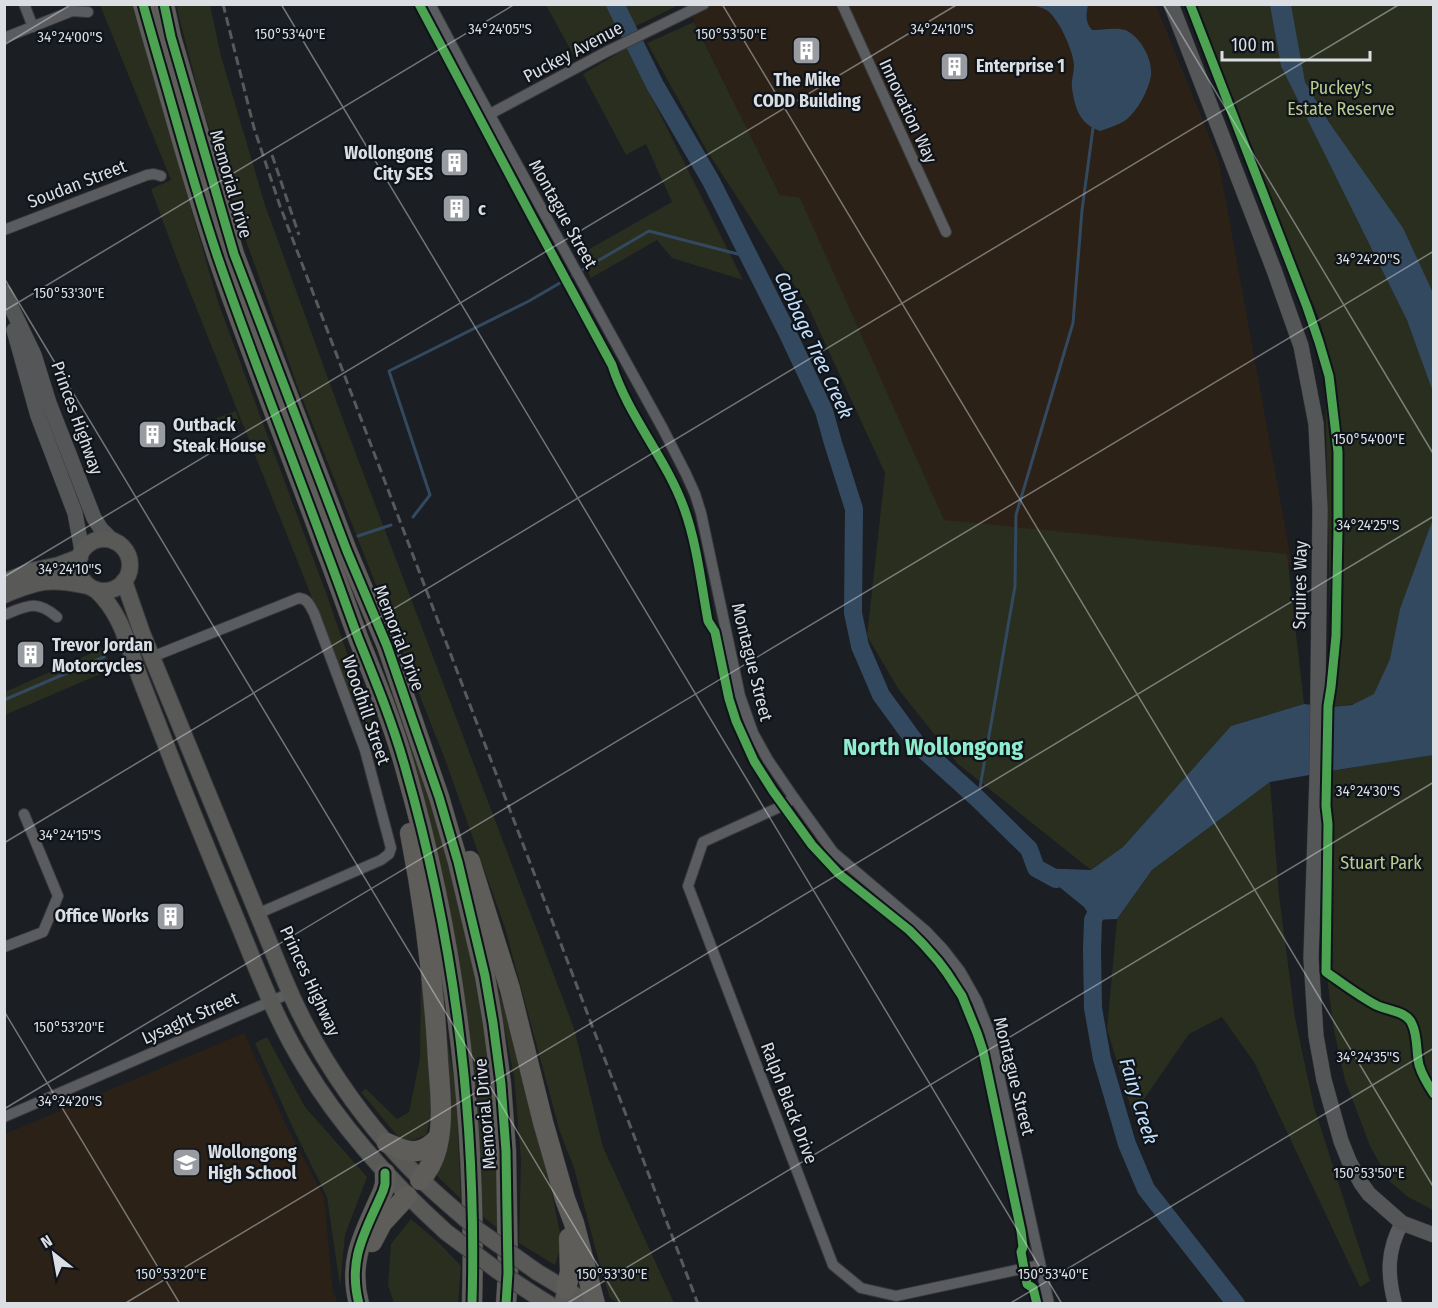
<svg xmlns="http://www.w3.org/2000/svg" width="1438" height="1308" font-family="'Fira Sans Condensed',sans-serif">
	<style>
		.education { fill: #2b2116 }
		.green { fill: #2a2e1f }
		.water { fill: #334960 }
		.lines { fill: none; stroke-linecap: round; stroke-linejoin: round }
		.stream { stroke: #334960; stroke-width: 3 }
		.river { stroke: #334960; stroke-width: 18 }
		.minor-casing { stroke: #393b3e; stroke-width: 12 }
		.tertiary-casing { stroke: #393b3e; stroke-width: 15 }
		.secondary-casing { stroke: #393b3e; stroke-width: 16 }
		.primary-casing { stroke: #393b3e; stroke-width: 18 }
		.motorway-casing { stroke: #393b3e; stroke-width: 21 }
		.minor { stroke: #5a5c5f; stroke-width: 10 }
		.tertiary { stroke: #5a5c5f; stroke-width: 14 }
		.secondary { stroke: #555657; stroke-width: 15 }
		.primary { stroke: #595a58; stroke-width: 16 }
		.motorway { stroke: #5f5d59; stroke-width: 20 }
		.rail { stroke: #575a5d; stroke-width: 3; stroke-dasharray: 9 4.5; stroke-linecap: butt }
		.primary-bridge-casing { stroke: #393b3e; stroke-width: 18; stroke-linecap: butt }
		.primary-bridge { stroke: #595a58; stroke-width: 16 }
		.cycleway-casing { stroke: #0f141b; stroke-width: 13 }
		.cycleway { stroke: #4ca352; stroke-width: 9 }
		.ticks { fill: none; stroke: #dbdfe4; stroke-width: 1.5; stroke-opacity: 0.45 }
		.labels { text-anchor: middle; stroke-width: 4.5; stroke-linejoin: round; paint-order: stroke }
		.street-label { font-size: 18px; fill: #dbdfe4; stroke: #0f141b }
		.poi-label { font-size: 18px; font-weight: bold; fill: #dbdfe4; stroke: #0f141b; text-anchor: start }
		.park-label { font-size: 18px; fill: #bcca8e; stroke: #0f141b }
		.water-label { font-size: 20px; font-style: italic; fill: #c5e0fd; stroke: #0f141b }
		.district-label { font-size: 24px; font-weight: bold; fill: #8fedce; stroke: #0f141b }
		.ticks-label { font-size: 15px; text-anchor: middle; fill: #dbdfe4; stroke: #0f141b; stroke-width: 4.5; stroke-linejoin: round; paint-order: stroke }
	</style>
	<rect width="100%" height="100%" fill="#1b1e22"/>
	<g class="education">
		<polygon points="686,5 1156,5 1218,158 1292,565 944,521 780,195"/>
		<polygon points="244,1033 287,1127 324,1197 333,1292 338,1303 5,1303 5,1134"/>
	</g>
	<g class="green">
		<polygon points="100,5 135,5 180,170 218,302 325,590 379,745 372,748 178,262 151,189 171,180"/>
		<polygon points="176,5 210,5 221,56 265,205 345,425 574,1028 603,1147 674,1303 618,1303 610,1298 602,1273 574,1168 560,1132 505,928 446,762 297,385 243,232 202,106"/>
		<polygon points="546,5 679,5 574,56"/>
		<polygon points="1194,5 1433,5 1433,713 1355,704 1332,707 1324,336 1318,316 1267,195"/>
		<polygon points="694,22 780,195 800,198 944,520 1287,554 1304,704 1231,726 1123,847 1091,870 958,764 899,690 867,636 885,473 808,306 707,151 647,43"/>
		<polygon points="627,48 743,280 672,258 657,240 591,278 579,255 672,202 646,144 626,155 583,74"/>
		<polygon points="236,411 240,423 213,433 208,421"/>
		<polygon points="103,648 112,669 5,715 5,692"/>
		<polygon points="395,694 441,826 466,920 484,1033 495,1123 501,1231 480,1214 473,1079 463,983 446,902 387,697"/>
		<polygon points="1429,755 1433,755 1433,1210 1408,1197 1390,1182 1370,1146 1345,1080 1334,1031 1328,984 1330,912 1328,884 1326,772"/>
		<polygon points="1270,782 1279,895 1295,1018 1314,1107 1370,1281 1360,1287 1254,1062 1222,1017 1189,1034 1133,1115 1107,1029 1117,919 1152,870"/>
		<path d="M421,970C425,1001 428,1032 429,1064C431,1089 434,1111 426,1135L414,1140L400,1139L361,1092L366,1089L397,1119L409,1112L420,1058Z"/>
		<polygon points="436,971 456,1092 461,1199 435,1174"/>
		<polygon points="495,980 528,1079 551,1188 562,1243 555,1265 519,1243 521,1160 514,1076"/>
		<polygon points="267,1037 305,1107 367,1177 345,1235 340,1286 327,1197 292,1126 255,1043"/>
		<polygon points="411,1219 440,1244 461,1266 458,1303 394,1303 388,1285 391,1244"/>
	</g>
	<g class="water">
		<path d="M1031,5H1088C1086,15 1085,22 1092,30C1102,30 1115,27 1125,30C1140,36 1153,59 1151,76C1148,91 1138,110 1126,120C1118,125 1109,128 1100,131C1080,124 1075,109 1072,88C1071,80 1074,73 1074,65C1073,50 1059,20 1048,11C1044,8 1036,6 1031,5Z"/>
		<polygon points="1270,5 1291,5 1305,82 1328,121 1403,228 1433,293 1433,392 1407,320 1281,66"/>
		<polygon points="1433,519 1433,755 1343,769 1270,782 1152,870 1117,919 1093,920 1084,907 1036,868 1091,870 1123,847 1231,726 1304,704 1332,707 1352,705 1374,694 1390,659 1400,609"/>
	</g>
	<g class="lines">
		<g class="stream">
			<polyline points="413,517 430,495 389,371 529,301 649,231 749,257"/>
			<polyline points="358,536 391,525"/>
			<polyline points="4,700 104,657"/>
			<polyline points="978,799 1015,586 1016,515 1073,323 1082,210 1093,128"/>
		</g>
		<g class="river">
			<polyline points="615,4 655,85 711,181 787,332 824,411 833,443 854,509 853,613 860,646 881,695 916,743 978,799 1029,849 1036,868 1056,879"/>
			<polyline points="1103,900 1093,920 1092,950 1093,1008 1102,1059 1127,1144 1146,1189 1236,1304"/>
		</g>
		<defs>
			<g id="minor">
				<polyline points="24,4 33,27"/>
				<polyline points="430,4 464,68 663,429 686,474 695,494 701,513 740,696 753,733 768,760 794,798 833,852 926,931 943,949 960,971 977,1001 990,1034 1049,1304"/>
				<polyline points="842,4 946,232"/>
				<polyline points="4,38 72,11 88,12"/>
				<polyline points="490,114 606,52 704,4"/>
				<polyline points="4,230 147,175 154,174 161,176"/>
				<path d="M4,615C27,606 36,599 57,617"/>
				<path d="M152,657L299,598C308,599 310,606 314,613L365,750L391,848L389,854L381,860L257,914"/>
				<polyline points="794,798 782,806 703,842 688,886 833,1265 861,1288 896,1296 1040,1265"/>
				<polyline points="4,947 43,932 58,896 24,814"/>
				<polyline points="4,1117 290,993"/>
			</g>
			<path id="tertiary" d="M1395,1304C1387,1274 1387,1250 1402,1223"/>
			<g id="secondary">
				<polyline points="1171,4 1274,270 1301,346 1316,424 1320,509 1317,777 1311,958 1316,1036 1324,1080 1341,1141 1349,1161 1361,1183 1369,1194 1402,1223 1434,1235"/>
				<polyline points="4,292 34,355 49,403 94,518 101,529 114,542"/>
				<polyline points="14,330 38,416 75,513 82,551"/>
			</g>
			<g id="primary">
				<circle cx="104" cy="565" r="26"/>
				<path d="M124,581L142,633L283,976C318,1062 377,1143 447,1203"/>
				<polyline points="4,582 31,571 59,565 80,557"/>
				<path d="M96,590C122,614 128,646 140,678C151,707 162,735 173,763C194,817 216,870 238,923C258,972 277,1022 305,1067C343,1130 392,1183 446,1232"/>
				<path d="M4,595C40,580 51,578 88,586"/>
				<polyline points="537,1272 590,1304"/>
				<polyline points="536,1296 549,1304"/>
				<polyline points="562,1304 566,1289"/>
			</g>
			<g id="motorway">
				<path d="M143,4C152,37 162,70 171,102C186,155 201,207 218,258C251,354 289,449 324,545C336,576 347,608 359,640C376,682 393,724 405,767C456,944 477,1120 472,1304"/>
				<polyline points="164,4 171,37 234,254 347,551 387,646 439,797 458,862 485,976 493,1023 501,1084 506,1151 508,1273 506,1304"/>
				<path d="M410,833C425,909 434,984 438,1061C440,1089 444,1120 437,1148C434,1160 428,1171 420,1180"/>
				<polyline points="470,861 510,989 543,1122 565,1199 574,1223 595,1304"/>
				<path d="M387,1143C409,1153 421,1157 439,1137"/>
				<polyline points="372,1242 382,1223 407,1196"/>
				<polyline points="566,1289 570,1272 569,1238"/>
				<path d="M359,1304C347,1258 366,1231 383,1191L385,1184V1173"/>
			</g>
		</defs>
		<use href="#minor" class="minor-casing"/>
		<use href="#tertiary" class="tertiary-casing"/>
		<use href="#secondary" class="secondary-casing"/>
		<use href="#primary" class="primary-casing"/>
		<use href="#motorway" class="motorway-casing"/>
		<use href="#minor" class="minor"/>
		<use href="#tertiary" class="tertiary"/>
		<use href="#secondary" class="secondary"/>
		<use href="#primary" class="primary"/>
		<use href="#motorway" class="motorway"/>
		<g class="rail">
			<polyline points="223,4 254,128 280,206 698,1304"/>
			<polyline points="272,155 299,235"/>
		</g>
		<defs>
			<g id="primary-bridge">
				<polyline points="447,1203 478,1230 537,1272"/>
				<polyline points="446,1232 498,1271 536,1296"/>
			</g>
		</defs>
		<use href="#primary-bridge" class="primary-bridge-casing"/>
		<use href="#primary-bridge" class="primary-bridge"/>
		<defs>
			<g id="cycleway">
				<path d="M143,4C152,37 162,70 171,102C186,155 201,207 218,258C251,354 289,449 324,545C336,576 347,608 359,640C376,682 393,724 405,767C456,944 477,1120 472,1304"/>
				<polyline points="164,4 171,37 234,254 347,551 387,646 439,797 458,862 485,976 493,1023 501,1084 506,1151 508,1273 506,1304"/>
				<path d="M419,4L533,219L612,365C628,416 666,458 684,508C697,544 701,583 708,621L715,632L729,699L736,721L754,761L773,791L812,845L839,874L909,930L923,944L938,961L947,973L962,996L977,1033L983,1051L1021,1231L1023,1247L1021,1252L1027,1284L1033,1288L1037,1304"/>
				<path d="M1190,4L1307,307L1319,342L1329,376L1338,452V529L1336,636L1331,687L1328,706L1326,806L1328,824L1326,972C1342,983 1359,996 1376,1005C1388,1011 1407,1011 1412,1024C1418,1036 1416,1052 1419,1065C1422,1075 1428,1085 1434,1094"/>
				<path d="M359,1304C347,1258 366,1231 383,1191L385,1184V1173"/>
			</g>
		</defs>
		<use href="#cycleway" class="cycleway-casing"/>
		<use href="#cycleway" class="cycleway"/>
	</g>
	<path class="ticks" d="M281,4L1062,1304M722,4L1434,1188M1163,4L1434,455M4,45L72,4M4,278L621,1304M4,311L515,4M4,577L958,4M4,843L1400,4M4,1011L180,1304M4,1109L1434,251M124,1304L1434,516M566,1304L1434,782M1009,1304L1434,1048"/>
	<defs>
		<symbol id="building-square" viewBox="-11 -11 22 22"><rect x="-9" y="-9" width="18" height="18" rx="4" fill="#989ba0" stroke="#0f141b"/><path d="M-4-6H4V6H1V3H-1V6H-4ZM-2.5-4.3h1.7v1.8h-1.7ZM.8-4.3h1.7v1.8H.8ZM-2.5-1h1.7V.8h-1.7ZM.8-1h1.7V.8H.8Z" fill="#fff"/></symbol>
		<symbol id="school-square" viewBox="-11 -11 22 22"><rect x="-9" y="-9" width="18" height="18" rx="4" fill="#989ba0" stroke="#0f141b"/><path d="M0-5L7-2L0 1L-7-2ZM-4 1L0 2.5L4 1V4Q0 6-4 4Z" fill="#fff"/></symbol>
	</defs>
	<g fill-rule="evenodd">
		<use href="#building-square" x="790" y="34" width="33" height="33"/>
		<use href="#building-square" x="938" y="50" width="33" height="33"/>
		<use href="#building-square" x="438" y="146" width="33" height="33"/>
		<use href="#building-square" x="440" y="192" width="33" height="33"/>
		<use href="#building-square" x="136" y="418" width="33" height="33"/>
		<use href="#building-square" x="14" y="638" width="33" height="33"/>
		<use href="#building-square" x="154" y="900" width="33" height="33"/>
		<use href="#school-square" x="170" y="1146" width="33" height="33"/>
	</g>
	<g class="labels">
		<g class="street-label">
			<text transform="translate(573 52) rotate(-28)" y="6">Puckey Avenue</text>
			<text transform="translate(908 111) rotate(65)" y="6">Innovation Way</text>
			<text transform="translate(77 184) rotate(-21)" y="6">Soudan Street</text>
			<text transform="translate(231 184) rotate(74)" y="6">Memorial Drive</text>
			<text transform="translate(563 214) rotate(61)" y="6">Montague Street</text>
			<text transform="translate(77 418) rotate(70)" y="6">Princes Highway</text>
			<text transform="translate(1300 585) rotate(-89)" y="6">Squires Way</text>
			<text transform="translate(399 638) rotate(69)" y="6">Memorial Drive</text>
			<text transform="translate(752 662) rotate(76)" y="6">Montague Street</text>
			<text transform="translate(366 710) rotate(71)" y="6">Woodhill Street</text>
			<text transform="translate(310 981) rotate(65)" y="6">Princes Highway</text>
			<text transform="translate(190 1018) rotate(-24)" y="6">Lysaght Street</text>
			<text transform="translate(1014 1076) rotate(76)" y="6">Montague Street</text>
			<text transform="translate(789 1103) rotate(69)" y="6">Ralph Black Drive</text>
			<text transform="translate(485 1114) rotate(-95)" y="6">Memorial Drive</text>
		</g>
		<g class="poi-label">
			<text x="976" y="72">Enterprise 1</text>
			<text x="807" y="86" text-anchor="middle">The Mike<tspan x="807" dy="21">CODD Building</tspan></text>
			<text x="433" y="159" text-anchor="end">Wollongong<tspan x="433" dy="21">City SES</tspan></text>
			<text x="478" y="215">c</text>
			<text x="173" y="431">Outback<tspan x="173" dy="21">Steak House</tspan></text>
			<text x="52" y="651">Trevor Jordan<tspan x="52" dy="21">Motorcycles</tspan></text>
			<text x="149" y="922" text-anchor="end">Office Works</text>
			<text x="208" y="1158">Wollongong<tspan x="208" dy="21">High School</tspan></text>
		</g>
		<g class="park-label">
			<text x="1341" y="94">Puckey's<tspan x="1341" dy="21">Estate Reserve</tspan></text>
			<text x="1381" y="869">Stuart Park</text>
		</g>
		<g class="water-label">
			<text transform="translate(814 345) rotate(65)" y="7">Cabbage Tree Creek</text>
			<text transform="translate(1139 1101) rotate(73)" y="7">Fairy Creek</text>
		</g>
		<g class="district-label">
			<text x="933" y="755">North Wollongong</text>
		</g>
	</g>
	<g class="ticks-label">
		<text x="500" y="34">34°24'05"S</text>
		<text x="942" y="34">34°24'10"S</text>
		<text x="731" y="39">150°53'50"E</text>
		<text x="290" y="39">150°53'40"E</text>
		<text x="70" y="42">34°24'00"S</text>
		<text x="1368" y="264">34°24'20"S</text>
		<text x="69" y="298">150°53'30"E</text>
		<text x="1369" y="444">150°54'00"E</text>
		<text x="1368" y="530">34°24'25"S</text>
		<text x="70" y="574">34°24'10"S</text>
		<text x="1368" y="796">34°24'30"S</text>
		<text x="70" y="840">34°24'15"S</text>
		<text x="69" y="1032">150°53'20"E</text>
		<text x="1368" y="1062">34°24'35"S</text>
		<text x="70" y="1106">34°24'20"S</text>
		<text x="1369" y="1178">150°53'50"E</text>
		<text x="171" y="1279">150°53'20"E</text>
		<text x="612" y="1279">150°53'30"E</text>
		<text x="1053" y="1279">150°53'40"E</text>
	</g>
	<rect width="1438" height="1308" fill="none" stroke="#dbdfe4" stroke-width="12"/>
	<g transform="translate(54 1254) rotate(329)" stroke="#0f141b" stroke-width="4.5" paint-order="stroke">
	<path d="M0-4.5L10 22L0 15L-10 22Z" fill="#dbdfe4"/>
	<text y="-9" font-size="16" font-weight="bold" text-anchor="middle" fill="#dbdfe4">N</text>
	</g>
	<path d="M1222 51v9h148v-9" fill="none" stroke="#dbdfe4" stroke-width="3"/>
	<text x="1231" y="51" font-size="18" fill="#dbdfe4" stroke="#0f141b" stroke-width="4.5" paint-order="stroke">100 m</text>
</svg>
